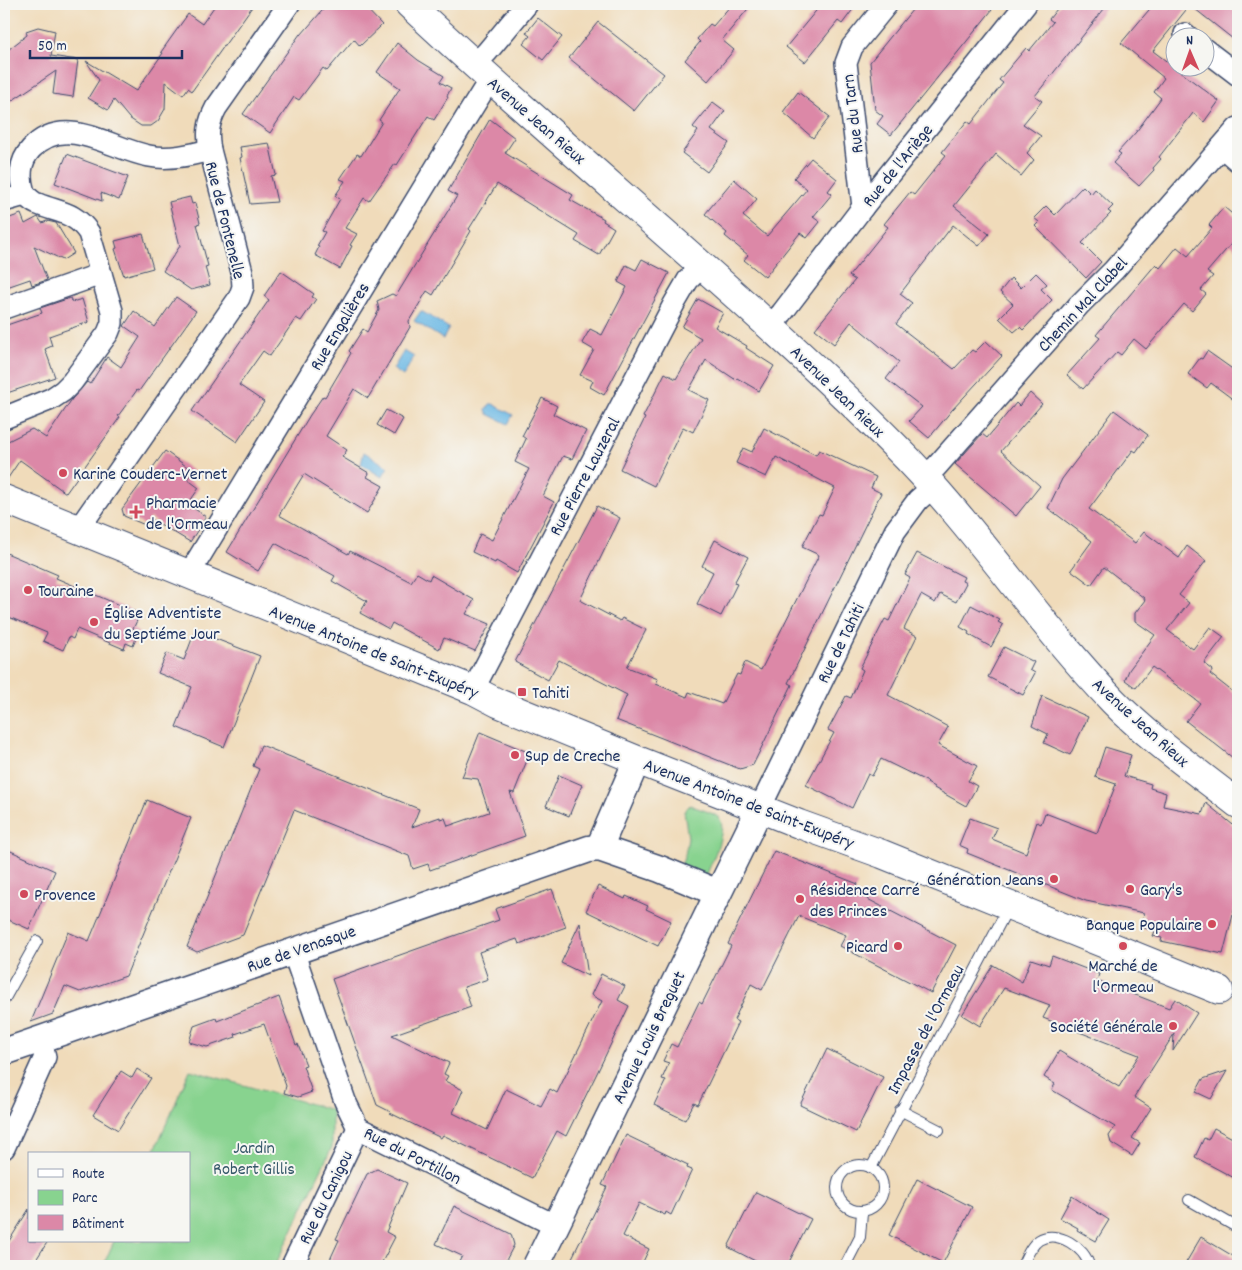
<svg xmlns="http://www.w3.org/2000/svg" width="1242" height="1270" font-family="Dekko,sans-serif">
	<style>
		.green { fill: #88d38f; stroke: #528176 }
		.water { fill: #6bb8e4; stroke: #4374a1 }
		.building { fill: #dc88a7 }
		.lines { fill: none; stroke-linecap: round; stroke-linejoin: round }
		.service-casing { stroke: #3b496c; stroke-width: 12 }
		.minor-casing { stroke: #3b496c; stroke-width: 24 }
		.tertiary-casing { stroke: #3b496c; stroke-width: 29 }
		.secondary-casing { stroke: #3b496c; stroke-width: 30 }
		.service { stroke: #fff; stroke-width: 10 }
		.minor { stroke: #fff; stroke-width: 21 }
		.tertiary { stroke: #fff; stroke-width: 26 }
		.secondary { stroke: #fff; stroke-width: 28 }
		.poi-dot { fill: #d1495b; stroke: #f6f6f2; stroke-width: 2 }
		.labels { text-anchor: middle; stroke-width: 4; stroke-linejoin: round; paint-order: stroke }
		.street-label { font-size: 18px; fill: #1b2f5e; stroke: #f6f6f2 }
		.poi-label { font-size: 18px; fill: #1b2f5e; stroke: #f6f6f2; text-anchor: start }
		.park-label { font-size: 18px; fill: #36586a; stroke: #f6f6f2 }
	</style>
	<rect width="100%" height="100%" fill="#f6f6f2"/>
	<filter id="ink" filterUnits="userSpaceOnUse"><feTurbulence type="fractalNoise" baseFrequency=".02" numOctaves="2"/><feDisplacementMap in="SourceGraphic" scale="10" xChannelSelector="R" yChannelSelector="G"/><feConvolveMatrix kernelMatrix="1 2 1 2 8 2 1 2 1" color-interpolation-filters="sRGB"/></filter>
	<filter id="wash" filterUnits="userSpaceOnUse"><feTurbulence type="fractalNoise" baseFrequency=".0096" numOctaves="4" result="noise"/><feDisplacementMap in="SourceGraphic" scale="20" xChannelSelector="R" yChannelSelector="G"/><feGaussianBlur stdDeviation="1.12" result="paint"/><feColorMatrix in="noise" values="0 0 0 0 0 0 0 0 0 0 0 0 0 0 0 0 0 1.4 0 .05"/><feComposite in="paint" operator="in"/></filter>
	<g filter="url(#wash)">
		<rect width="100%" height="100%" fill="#f0dbba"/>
		<g class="green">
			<path d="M690,805C698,809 713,812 719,818C729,828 709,868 704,881L679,871L685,855L688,838L684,811Z"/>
			<polygon points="190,1070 332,1110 332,1147 275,1266 103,1266 114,1241 189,1241 189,1154 153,1154"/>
		</g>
		<g class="water">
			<polygon points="421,311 449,328 443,339 414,321"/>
			<polygon points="404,351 414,357 403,376 393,369"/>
			<polygon points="490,404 493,404 513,415 508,424 488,414 486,410"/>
			<polygon points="364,452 388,467 382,477 361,464"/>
		</g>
		<g id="blocks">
			<g class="building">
				<polygon points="216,4 254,4 192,91 188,88 183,95 166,82 165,109 158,121 151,126 141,126 129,118 114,100 108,110 88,98 99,80 86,61 136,91 163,53 161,52 188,14 202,24"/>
				<polygon points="328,4 362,4 382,25 360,46 354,39 327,71 323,68 299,100 294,97 270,133 243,114 300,34 301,35"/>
				<polygon points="732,4 752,4 722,40 734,50 708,81 685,60 700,42 697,39 710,24 713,26"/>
				<polygon points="817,4 857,4 842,24 838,21 805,62 786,47 820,6"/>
				<polygon points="917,4 983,4 992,10 891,135 877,124 883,116 875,110 870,62"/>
				<polygon points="1061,4 1108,4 1035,96 1042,101 1023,124 1041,136 1027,153 1034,160 1021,176 996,154 954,206 989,234 979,246 953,225 900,294 912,303 896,324 954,369 972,350 975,352 986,341 1002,356 952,410 929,438 909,421 922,407 886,379 899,362 851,322 834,344 815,329 855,280 849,276 888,227 884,224 910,192 914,195 946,155 942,152 967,121 971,124 1003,83 999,80 1026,48 1029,51 1053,22 1049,19"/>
				<polygon points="1154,4 1226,4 1238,13 1238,43 1190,5 1153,51 1219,101 1204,122 1193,113 1159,157 1161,159 1153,168 1154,170 1139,186 1113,163 1121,154 1118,152 1136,132 1161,98 1154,92 1164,78 1121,43"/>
				<polygon points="538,18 562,37 543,60 523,44 530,36 526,33"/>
				<polygon points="598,22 664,74 634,111 569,58"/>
				<polygon points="38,27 55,31 51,56 78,60 73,97 53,94 56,71 4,106 4,53 27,35 26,31"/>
				<polygon points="397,43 418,60 444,76 440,82 451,88 447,96 448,97 434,120 428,116 397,165 395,164 369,201 364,198 345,228 357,234 350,245 352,246 340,269 315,255 319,247 317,246 325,232 322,231 340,199 335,196 345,181 340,179 357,154 361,156 382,122 379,120 400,88 377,72"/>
				<polygon points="798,92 830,117 813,138 783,112"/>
				<polygon points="713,102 725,111 711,130 729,143 707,172 682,153 698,131 693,127"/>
				<polygon points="490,119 515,138 505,153 573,195 570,200 604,219 603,221 614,228 599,255 575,241 579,235 497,184 469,229 471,231 433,295 427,291 409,321 410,327 368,398 354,389 326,436 347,450 342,457 369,473 367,477 383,486 367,513 304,474 279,515 348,554 350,551 411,582 417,573 429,580 431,575 474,600 466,614 490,624 475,651 444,638 439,649 392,623 389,629 360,613 367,601 332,581 335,576 275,543 258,571 227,552 310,415 323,396 325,397 351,353 349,351 363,329 367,332 379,310 377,301 392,294 396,296 457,196 448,191"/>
				<polygon points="269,143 276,175 271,176 277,202 250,204 240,158 242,157 240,147"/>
				<polygon points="67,154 128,177 119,200 101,193 102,201 55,183"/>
				<polygon points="811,158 837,179 828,191 832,194 813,217 820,222 807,238 800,233 765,277 744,260 748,255 725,236 727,233 705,214 734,179 757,199 743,216 767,236 807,189 794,178"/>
				<polygon points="1083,186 1091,194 1095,189 1113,206 1108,211 1111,213 1082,243 1101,262 1086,278 1035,226 1039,222 1034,218 1046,206 1055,215"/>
				<polygon points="190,197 192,204 195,203 200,223 197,224 208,266 205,267 210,285 191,290 163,271 180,246 169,202"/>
				<polygon points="1224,207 1238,219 1238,250 1231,244 1207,272 1213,276 1201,290 1206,294 1192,311 1184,304 1146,349 1134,339 1121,355 1117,352 1083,389 1067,375 1100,338 1096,335 1156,264 1160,268 1177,247 1188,256 1212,228 1209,225"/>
				<polygon points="21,214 25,224 38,217 42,223 47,221 56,223 74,253 63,260 34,246 47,280 32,285 30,279 4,288 4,220"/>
				<polygon points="143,234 153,268 124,276 115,249 117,248 115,241"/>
				<polygon points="642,259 669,273 604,395 590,387 593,381 580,375 594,350 582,343 590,329 602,335 627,287 618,282 626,265 636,270"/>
				<polygon points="281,271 314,294 312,297 316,299 301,321 296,318 270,356 263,351 239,385 264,402 237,442 192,411 269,300 264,296"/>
				<polygon points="1036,273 1047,284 1041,289 1052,300 1023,330 1020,327 1014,332 999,318 1013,304 1000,292 1011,278 1021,288"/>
				<polygon points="176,297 196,311 139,391 137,390 118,416 120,417 66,493 20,460 4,484 4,443 32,429 46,438 72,399 87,382 90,384 107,357 121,367 140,337 124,326 134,311 155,327"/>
				<polygon points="70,298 72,302 82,299 89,322 49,336 52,346 45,349 55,377 4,394 4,326 42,313 40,308"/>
				<polygon points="698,299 723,313 715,327 747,346 746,348 774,366 759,391 737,378 736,380 706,360 689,390 709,400 693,432 683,427 654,486 620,469 645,418 643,417 665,373 676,379 701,338 682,327"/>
				<polygon points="1207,351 1238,373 1238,403 1211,383 1207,388 1188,374 1200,358 1202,359"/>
				<polygon points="1030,393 1042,404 1001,451 1040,486 1016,516 955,464 982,434 987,438 1016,403 1019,406"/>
				<polygon points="542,398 557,406 553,414 586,431 572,459 563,456 543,496 554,502 517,573 496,561 495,563 472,552 480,534 492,540 529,469 515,462 526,439 522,436"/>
				<polygon points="386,410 403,419 394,435 377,425"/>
				<polygon points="1114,410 1148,435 1136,452 1133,450 1089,509 1135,543 1144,532 1179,558 1187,546 1206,561 1179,595 1189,603 1167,630 1193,649 1210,627 1224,637 1204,663 1213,670 1210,674 1238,696 1238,762 1186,721 1200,703 1152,667 1136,688 1125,680 1129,670 1155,635 1135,621 1135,613 1145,600 1144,598 1104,567 1091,585 1071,570 1092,541 1048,508 1062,479"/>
				<polygon points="764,428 816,455 819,450 876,477 871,488 881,493 788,683 792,685 753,765 740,769 616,720 627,695 559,660 548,680 515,662 597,506 620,518 580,600 620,621 622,618 646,630 627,667 658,679 656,684 687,697 689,692 722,704 737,674 740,675 745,662 761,670 819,555 802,547 819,514 822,515 835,488 776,457 766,477 736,463 743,448 752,452"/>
				<polygon points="165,451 193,471 187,479 199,488 188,504 206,517 190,542 150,518 145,525 124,516 122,509"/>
				<polygon points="715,540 748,557 734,583 737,584 721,616 697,604 713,572 702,566"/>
				<polygon points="4,552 58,575 56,578 140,614 133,629 139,631 133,646 126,643 124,649 77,629 73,639 69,637 63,650 43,641 47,633 4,615"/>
				<polygon points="917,553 964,577 962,581 966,583 956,602 940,594 935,603 921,595 904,629 917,636 888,695 948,727 938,745 977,766 968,781 977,786 966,806 934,788 934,787 927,783 928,782 881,759 872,776 868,774 852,808 806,785 834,733 828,730 846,696 851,698 863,670 860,668 885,619 889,621 910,578 905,575"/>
				<polygon points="971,605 1000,620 998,622 1003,625 991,647 968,634 969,632 960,627"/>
				<polygon points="195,631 260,656 224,747 176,727 192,687 158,673 167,653 184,660"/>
				<polygon points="1004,647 1034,662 1030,670 1035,673 1023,695 988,677"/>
				<polygon points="1042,696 1088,717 1070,755 1044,743 1048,734 1032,726"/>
				<polygon points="480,732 530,753 514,793 510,792 525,836 430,870 428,864 413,869 409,856 294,810 243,935 197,952 187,947 259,769 253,766 261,745 419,809 412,827 440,817 440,819 445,818 448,826 489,812 478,779 462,777"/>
				<polygon points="1105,747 1131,755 1124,776 1151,784 1150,788 1166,793 1163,806 1202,814 1206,803 1238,829 1238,895 1223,954 1161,941 1162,938 1153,936 1155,931 1141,927 1144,913 1086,901 967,853 968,849 959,845 970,818 997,828 992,839 1026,853 1037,822 1041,824 1045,813 1097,833 1116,784 1095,777"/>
				<polygon points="559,775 582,785 569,816 546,806"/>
				<polygon points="147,800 191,818 126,976 80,992 65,986 53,1014 31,1022 68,932 89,941"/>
				<polygon points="4,848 55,871 29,929 4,918"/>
				<polygon points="774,851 858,884 854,892 956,945 931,993 840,946 846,935 799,916 762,990 751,984 734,1020 738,1022 698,1105 694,1103 685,1120 654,1105 666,1080 662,1079 669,1063 663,1061 671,1044 677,1047 699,1002 702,1004 731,946 728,944"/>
				<polygon points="598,886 625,899 626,896 648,906 646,909 671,921 658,946 586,911"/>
				<polygon points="552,889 566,927 519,944 517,939 479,952 488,979 464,987 471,1007 392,1035 449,1063 444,1074 448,1076 445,1081 463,1090 453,1113 487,1130 506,1089 541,1106 550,1089 557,1093 602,1001 591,995 601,974 625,986 618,1000 629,1006 598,1071 566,1136 557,1131 532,1178 443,1135 441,1138 390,1113 391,1112 377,1105 332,979 499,920 495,909"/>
				<polygon points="580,923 588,976 561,963"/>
				<polygon points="1052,956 1099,974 1097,980 1169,1008 1175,999 1197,1013 1173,1051 1174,1034 1134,1097 1151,1108 1132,1138 1140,1143 1132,1156 1111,1143 1109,1136 1115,1127 1052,1090 1055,1084 1044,1077 1059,1051 1119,1087 1139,1055 1043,1018 1050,1005 1004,988 980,1026 962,1015 993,965 1022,982 1031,959 1049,965"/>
				<polygon points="279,997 296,1045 298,1044 306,1065 303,1066 312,1092 298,1097 284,1093 286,1086 264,1024 235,1034 236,1037 207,1047 189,1042 194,1026 216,1018 217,1021"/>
				<polygon points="827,1049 883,1077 856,1132 800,1105"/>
				<polygon points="137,1069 151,1078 118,1130 93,1115 121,1071 132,1078"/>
				<polygon points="1227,1071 1211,1099 1196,1092 1203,1079"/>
				<polygon points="1214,1128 1238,1141 1238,1180 1195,1157 1204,1138 1208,1140"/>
				<polygon points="626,1135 688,1165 687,1168 692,1170 671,1215 666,1212 665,1215 639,1203 623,1236 649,1249 641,1266 568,1266 607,1187 602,1185"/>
				<polygon points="377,1169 407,1183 386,1232 395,1237 380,1266 327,1266 339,1240 336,1239 367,1174"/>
				<polygon points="917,1179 972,1207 943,1263 889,1235"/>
				<polygon points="756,1192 811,1219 787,1266 765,1266 728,1247"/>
				<polygon points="1072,1196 1109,1220 1096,1241 1077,1230 1078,1228 1060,1218"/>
				<polygon points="454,1206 511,1234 514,1245 503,1266 457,1266 462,1256 436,1244"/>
				<polygon points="29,1209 29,1241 48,1241 32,1266 4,1266 4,1249"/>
				<polygon points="1201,1237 1238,1259 1238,1266 1184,1266"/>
			</g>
		</g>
	</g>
	<g filter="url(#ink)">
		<use href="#blocks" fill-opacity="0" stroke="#3b496c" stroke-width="1"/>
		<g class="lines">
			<defs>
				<g id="service">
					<polyline points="4,1000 37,941"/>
					<polyline points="900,1110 939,1130"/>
					<circle cx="860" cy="1188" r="23"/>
					<polyline points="871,1168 1009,906"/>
					<polyline points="1189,1200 1238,1228"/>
					<polyline points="845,1266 860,1237 862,1212"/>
					<path d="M1022,1266C1026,1258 1031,1245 1039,1240C1057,1229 1086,1248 1089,1266"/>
				</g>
				<g id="minor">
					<polyline points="1185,34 1189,38"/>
					<polyline points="1204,49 1238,75"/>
					<polyline points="474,65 487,52 527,4"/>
					<polyline points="1222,147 1238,161"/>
					<path d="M25,195C19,179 19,162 31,149C65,112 110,149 149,156C169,160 190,155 210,150"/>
					<polyline points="4,201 25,195"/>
					<polyline points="863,207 846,63 852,47 887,4"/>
					<polyline points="4,308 101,274"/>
					<polyline points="770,326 782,313 863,207 1026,4"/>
					<path d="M4,418L51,399L63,391L72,382L108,333L112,323V311L89,233C75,212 60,213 38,204C33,203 29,198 25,195"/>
					<polyline points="923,476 936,467 1079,305 1114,270 1238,128"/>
					<path d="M79,530L84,521L239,298L243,287L242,272L210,150C207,134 208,123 216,108L289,4"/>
					<polyline points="189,574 466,118 484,89 491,80"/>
					<polyline points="473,690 674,304 688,280 702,266"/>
					<polyline points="760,808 895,531 918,500 933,487"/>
					<polyline points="293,951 345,1101 358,1128 556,1226"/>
					<polyline points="4,1148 45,1057 41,1040"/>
					<polyline points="292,1266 358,1128"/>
				</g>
				<g id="tertiary">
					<polyline points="599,848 637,760"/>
					<polyline points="4,1052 589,849 599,848 660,869 718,893"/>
					<polyline points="536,1266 760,808"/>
				</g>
				<g id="secondary">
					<path d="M409,4C568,154 740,290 894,445C974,524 1035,620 1113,701C1150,739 1196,771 1238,804"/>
					<polyline points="4,499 473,690 498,703 637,760 799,824 882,854 1219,990"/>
				</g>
			</defs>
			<use href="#service" class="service-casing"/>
			<use href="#minor" class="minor-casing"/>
			<use href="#tertiary" class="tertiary-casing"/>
			<use href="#secondary" class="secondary-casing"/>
			<use href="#service" class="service"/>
			<use href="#minor" class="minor"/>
			<use href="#tertiary" class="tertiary"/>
			<use href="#secondary" class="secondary"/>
		</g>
	</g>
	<g class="poi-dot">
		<circle cx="63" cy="473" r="5"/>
		<path d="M133.5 504.5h5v5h5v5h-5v5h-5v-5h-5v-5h5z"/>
		<circle cx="28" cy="590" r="5"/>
		<circle cx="94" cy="622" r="5"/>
		<rect x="517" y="687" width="10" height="10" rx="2.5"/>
		<circle cx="515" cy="755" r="5"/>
		<circle cx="1054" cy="879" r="5"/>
		<circle cx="1130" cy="889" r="5"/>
		<circle cx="24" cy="894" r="5"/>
		<circle cx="800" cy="899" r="5"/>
		<circle cx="1212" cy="924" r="5"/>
		<circle cx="898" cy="946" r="5"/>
		<circle cx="1123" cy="946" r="5"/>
		<circle cx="1173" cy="1026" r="5"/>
	</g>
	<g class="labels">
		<g class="street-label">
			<text transform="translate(852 114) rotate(-97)" y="6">Rue du Tarn</text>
			<text transform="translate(537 120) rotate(41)" y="6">Avenue Jean Rieux</text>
			<text transform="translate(897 165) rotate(-51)" y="6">Rue de l'Ariège</text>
			<text transform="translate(226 220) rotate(76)" y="6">Rue de Fontenelle</text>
			<text transform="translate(1082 304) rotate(-47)" y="6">Chemin Mal Clabel</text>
			<text transform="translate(339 326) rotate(-59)" y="6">Rue Engalières</text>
			<text transform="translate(838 391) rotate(44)" y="6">Avenue Jean Rieux</text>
			<text transform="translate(584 476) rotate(-62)" y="6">Rue Pierre Lauzeral</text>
			<text transform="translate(840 643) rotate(-64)" y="6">Rue de Tahiti</text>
			<text transform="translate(374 651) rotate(22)" y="6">Avenue Antoine de Saint-Exupéry</text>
			<text transform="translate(1141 722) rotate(42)" y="6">Avenue Jean Rieux</text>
			<text transform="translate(749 803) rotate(21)" y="6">Avenue Antoine de Saint-Exupéry</text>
			<text transform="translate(301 948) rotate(-19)" y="6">Rue de Venasque</text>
			<text transform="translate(925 1029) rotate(-62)" y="6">Impasse de l'Ormeau</text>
			<text transform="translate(648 1037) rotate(-64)" y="6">Avenue Louis Breguet</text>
			<text transform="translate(413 1155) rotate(27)" y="6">Rue du Portillon</text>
			<text transform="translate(325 1197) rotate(-64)" y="6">Rue du Canigou</text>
		</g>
		<g class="poi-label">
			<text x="73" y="479">Karine Couderc-Vernet</text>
			<text x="146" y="508">Pharmacie<tspan x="146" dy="21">de l'Ormeau</tspan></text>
			<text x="38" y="596">Touraine</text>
			<text x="104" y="618">Église Adventiste<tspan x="104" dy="21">du Septiéme Jour</tspan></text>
			<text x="532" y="698">Tahiti</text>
			<text x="525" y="761">Sup de Creche</text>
			<text x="1044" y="885" text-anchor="end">Génération Jeans</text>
			<text x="810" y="895">Résidence Carré<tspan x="810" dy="21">des Princes</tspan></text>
			<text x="1140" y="895">Gary's</text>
			<text x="34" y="900">Provence</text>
			<text x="1202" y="930" text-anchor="end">Banque Populaire</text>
			<text x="888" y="952" text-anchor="end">Picard</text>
			<text x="1123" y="971" text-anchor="middle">Marché de<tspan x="1123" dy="21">l'Ormeau</tspan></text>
			<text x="1163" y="1032" text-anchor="end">Société Générale</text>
		</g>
		<g class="park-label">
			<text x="254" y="1153">Jardin<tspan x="254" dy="21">Robert Gillis</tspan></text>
		</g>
	</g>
	<rect width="1242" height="1270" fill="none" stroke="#f6f6f2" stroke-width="20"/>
	<rect x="28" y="1152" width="162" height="90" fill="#f6f6f2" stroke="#9ea6b7"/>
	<rect x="38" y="1169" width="25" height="8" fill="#ffffff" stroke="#9ea6b7"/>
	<text x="72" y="1178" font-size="15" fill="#1b2f5e">Route</text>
	<rect x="38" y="1190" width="25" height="15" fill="#88d38f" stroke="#9ea6b7"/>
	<text x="72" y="1202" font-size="15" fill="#1b2f5e">Parc</text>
	<rect x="38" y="1215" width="25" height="15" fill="#dc88a7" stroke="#9ea6b7"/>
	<text x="72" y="1228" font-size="15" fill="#1b2f5e">Bâtiment</text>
	<g transform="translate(1190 52) rotate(358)"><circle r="24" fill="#f6f6f2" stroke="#9ea6b7"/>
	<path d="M0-4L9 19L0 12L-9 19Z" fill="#d1495b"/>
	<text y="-8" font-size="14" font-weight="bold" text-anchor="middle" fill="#1b2f5e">N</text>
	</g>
	<path d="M30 50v8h152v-8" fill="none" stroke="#1b2f5e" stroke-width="2.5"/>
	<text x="38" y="50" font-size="15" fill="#1b2f5e" stroke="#f6f6f2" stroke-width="4" paint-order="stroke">50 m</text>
</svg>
